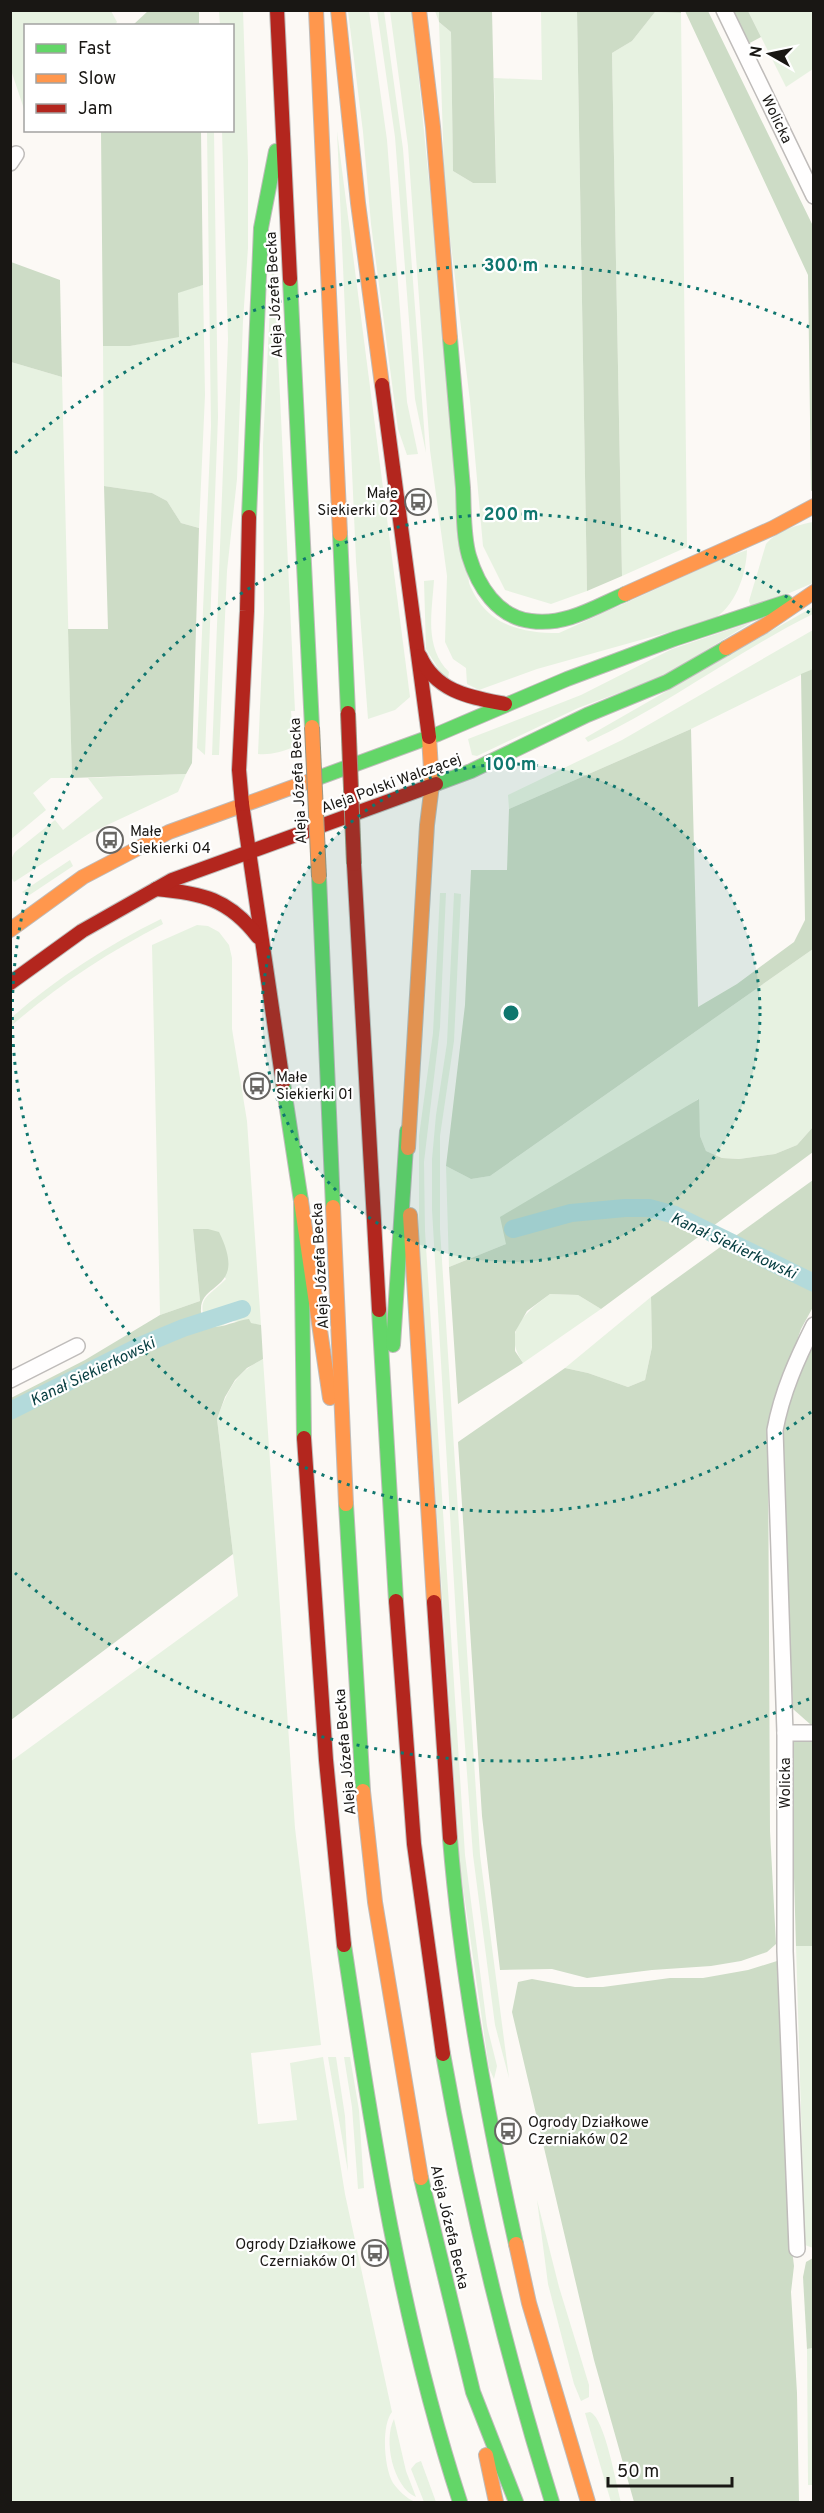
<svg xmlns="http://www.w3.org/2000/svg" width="824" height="2513" font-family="Overpass,sans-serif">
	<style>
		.green { fill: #e7f2e1 }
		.forest { fill: #cddcc6 }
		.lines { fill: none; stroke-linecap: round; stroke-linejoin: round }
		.canal { stroke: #b3dadb; stroke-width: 18 }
		.street-casing { stroke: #bfbcba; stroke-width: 18 }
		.fast-casing { stroke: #bfbcba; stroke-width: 16 }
		.slow-casing { stroke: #bfbcba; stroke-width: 16 }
		.jam-casing { stroke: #bfbcba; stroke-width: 16 }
		.street { stroke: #fffefe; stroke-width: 15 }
		.fast { stroke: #63d668; stroke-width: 14 }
		.slow { stroke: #ff974d; stroke-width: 14 }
		.jam { stroke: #b3261e; stroke-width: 14 }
		.slow-bridge-casing { stroke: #9d9885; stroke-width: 16; stroke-linecap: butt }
		.jam-bridge-casing { stroke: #9d9885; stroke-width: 16; stroke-linecap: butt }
		.slow-bridge { stroke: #ff974d; stroke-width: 14 }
		.jam-bridge { stroke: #b3261e; stroke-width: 14 }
		.ring { fill: none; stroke: #0f766e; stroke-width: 3; stroke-dasharray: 3 6 }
		.labels { text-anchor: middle; stroke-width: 4.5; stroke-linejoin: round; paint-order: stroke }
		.street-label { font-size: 15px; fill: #191714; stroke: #fff }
		.poi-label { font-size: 15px; fill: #191714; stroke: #fff; text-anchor: start }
		.water-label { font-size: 16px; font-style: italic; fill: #063d40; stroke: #fff }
		.centre { fill: #0f766e; stroke: #fff; stroke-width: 3 }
		.ring-label { font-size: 18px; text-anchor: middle; font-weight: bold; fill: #0f766e; stroke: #fff; stroke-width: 4.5; stroke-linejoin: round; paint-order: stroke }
	</style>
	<rect width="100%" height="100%" fill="#fcf9f5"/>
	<g class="green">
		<polygon points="243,10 248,161 248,248 243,321 237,479 227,571 219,755 212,755 228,339 222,131 232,130 232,26 220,25 219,11"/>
		<polygon points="10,11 111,11 117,22 114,26 26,26 25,112 11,70"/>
		<polygon points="348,11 369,11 387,140 407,402 418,454 407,455 398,429 371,224 363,132"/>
		<polygon points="377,11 384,11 403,149 426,453 415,399 395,137"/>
		<path d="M390,11H412L469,583C485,624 518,633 559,633L727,557L747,550C746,576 735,607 712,620L537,669L479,690L467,684L466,668L453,659L445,642L447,576L430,450L408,146Z"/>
		<polygon points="435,11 439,11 439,22 451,32 453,171 473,183 496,183 494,78 542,80 541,11 577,11 587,591 551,604 505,590 483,546 470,401 445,196 439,22"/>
		<polygon points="748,11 813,11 813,69 786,87"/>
		<polygon points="655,12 681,13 687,547 622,576 612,53 632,41"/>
		<polygon points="214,131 218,417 205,755 197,748 211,426 207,131"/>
		<polygon points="337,131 410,697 395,710 368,719 356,561"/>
		<path d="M273,249L295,711H291L294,747C281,752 271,755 258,754L264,612L263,444Z"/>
		<polygon points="203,285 205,395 199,528 181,523 167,501 152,493 104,486 103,346 130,346 148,342 178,292"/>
		<polygon points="11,362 62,377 72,778 51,778 33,793 46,810 11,839"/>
		<path d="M813,522V583L752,609L749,601L766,544C776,531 797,525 813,522Z"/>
		<path d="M434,580C432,612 424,647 449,672L448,679L444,678L426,649L424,581Z"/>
		<path d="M813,607V614C736,652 666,706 588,742L585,738Z"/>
		<polygon points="752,622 662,677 578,708 477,756 472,755 468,739 581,695 672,649"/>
		<polygon points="813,630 813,669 691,729 509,809 508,795 622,740"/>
		<path d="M186,774L178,792L90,833L14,882C8,873 9,861 15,852L55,820L63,830L103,798L88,778Z"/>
		<polygon points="70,860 73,866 28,896 22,892"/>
		<polygon points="440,893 446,893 440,1027 424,1162 425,1231 465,1855 487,2026 497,2066 494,2079 489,2068 460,1867 419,1243 419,1136 433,1033"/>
		<polygon points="454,893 461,894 454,1041 440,1136 440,1229 480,1855 509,2078 495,2025 473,1855 458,1651 432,1210 432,1159 436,1115 447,1043"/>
		<path d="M161,919L163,924C107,953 58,985 11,1026V1018C57,978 106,946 161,919Z"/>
		<path d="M197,925L208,926L219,932L229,945L232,958V1029L247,1121L261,1325L232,1321L217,1328L207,1327C196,1297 206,1299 226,1279L193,1229L200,1301L160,1315L152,945Z"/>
		<polygon points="813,949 813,1127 797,1145 775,1154 739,1159 722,1158 706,1151 700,1136 698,1099 506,1244 449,1267 446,1166 471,1179 490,1176"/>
		<path d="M550,1294L578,1295L601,1309L523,1363C501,1331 526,1312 550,1294Z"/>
		<polygon points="651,1297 652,1347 645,1380 628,1387 588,1373 565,1368"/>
		<path d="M263,1359L295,1828L321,2045L251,2053L258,2124L297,2120L290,2063L323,2057L345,2194L392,2412C381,2426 384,2468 393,2483C399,2491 406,2498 415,2502H11L10,1762L238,1596L217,1419C228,1390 235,1373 263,1359Z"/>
		<polygon points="796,1946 813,1946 813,2248 805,2245"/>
		<polygon points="328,2057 336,2057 345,2116 348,2172"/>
		<polygon points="344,2057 350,2057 359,2110 364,2188 358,2189 352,2107"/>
		<polygon points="537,2200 559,2287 589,2385 589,2397 581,2401 574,2384 548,2284"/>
		<polygon points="813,2348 814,2485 808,2485 807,2349"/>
		<path d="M590,2412C605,2418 616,2484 621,2502H611L585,2413Z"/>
		<path d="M394,2419L406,2471L416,2497C393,2487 383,2440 394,2419Z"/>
		<polygon points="421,2461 436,2502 424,2502 411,2469 416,2463"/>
	</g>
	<g class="forest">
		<polygon points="149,10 199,11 199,25 133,25"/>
		<polygon points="439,11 492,11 496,183 473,183 453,171 451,32 439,22"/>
		<polygon points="577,11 681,11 681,13 655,12 632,41 612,53 622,576 587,591"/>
		<polygon points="685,11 708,11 813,226 814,490 811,491 808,275"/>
		<polygon points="732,11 748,11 761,37 748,44"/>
		<polygon points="101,131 201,131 203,285 178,293 179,337 130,346 103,346"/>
		<polygon points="11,262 60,280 62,377 11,362"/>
		<polygon points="104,486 152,493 167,501 181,523 199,528 192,763 186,774 72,778 68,629 108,629"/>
		<polygon points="813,669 813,949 490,1176 471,1179 446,1166 465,1005 471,870 507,870 509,809 691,729 698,1007 737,984 794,942 805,920 801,674"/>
		<polygon points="699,1099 700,1136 706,1151 722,1158 739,1159 775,1154 797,1145 813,1127 813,1152 601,1309 578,1295 550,1294 527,1311 515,1332 515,1351 523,1363 458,1404 449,1267 506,1244 500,1217"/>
		<polygon points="813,1180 813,1307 801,1329 782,1384 768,1440 770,1831 776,1944 767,1952 741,1961 711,1966 652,1970 587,1978 552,1969 500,1970 482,1816 458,1442 565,1368 588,1373 628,1387 645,1380 652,1347 651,1297"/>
		<path d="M193,1229H208L219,1232C248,1291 201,1281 201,1309C200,1314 205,1322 207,1327C221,1329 234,1321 249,1319L251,1323L261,1325L263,1359L247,1368L235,1380L225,1397L217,1419L233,1554L11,1720V1398L85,1360L160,1315L200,1301Z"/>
		<polygon points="813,1342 813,1724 810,1724 793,1709 781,1435 783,1408"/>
		<polygon points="813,1738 813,1946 796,1946 790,1739"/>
		<polygon points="777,1961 789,2224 794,2266 791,2292 797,2393 799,2502 634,2502 594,2360 512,2012 518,1982 532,1979 575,1987 603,1987 670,1978 703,1978 748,1970"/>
		<polygon points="813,2258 813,2348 807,2349 803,2277 806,2262"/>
	</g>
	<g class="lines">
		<g class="canal">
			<polyline points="513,1229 571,1213 625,1208 649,1208 675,1215 814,1283"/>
			<polyline points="10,1411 142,1345 183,1328 242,1309"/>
		</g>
		<defs>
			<g id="street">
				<polyline points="724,10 814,196"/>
				<polyline points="10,163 16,154"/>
				<polyline points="10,1380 77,1346"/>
				<polyline points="785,1733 814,1733"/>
				<path d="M797,2249L785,1951V1733L775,1430C782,1392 797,1359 814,1325"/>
			</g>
			<g id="fast">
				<polyline points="290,279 312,727"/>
				<path d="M450,338C454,388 459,438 463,488C464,509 463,535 469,556C478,586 497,617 531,621C565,626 595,607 625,594"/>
				<polyline points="249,517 261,228 276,151"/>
				<polyline points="340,534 348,713"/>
				<polyline points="315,779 438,734 567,679 674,639 786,602"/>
				<polyline points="436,784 471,771 587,715 667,682 726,648"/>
				<polyline points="319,877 333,1207"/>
				<polyline points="283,1083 301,1201 304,1438"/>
				<polyline points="379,1310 396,1601"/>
				<polyline points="393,1345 407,1131"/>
				<polyline points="346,1504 363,1791"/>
				<path d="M450,1838C461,1975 486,2110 516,2244"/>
				<path d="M344,1945C372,2133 401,2321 460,2502"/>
				<path d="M443,2054C470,2206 506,2354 552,2502"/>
				<polyline points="421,2178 473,2392 516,2502"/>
			</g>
			<g id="slow">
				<polyline points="316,10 340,534"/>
				<polyline points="338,10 358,203 382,385"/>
				<polyline points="419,10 433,127 450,338"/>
				<polyline points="625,594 773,528 814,506"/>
				<polyline points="726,648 764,626 814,592"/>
				<polyline points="10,930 83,877 169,832 315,779"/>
				<polyline points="408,1148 427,825 432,785 429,737"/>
				<polyline points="301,1201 330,1398"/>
				<polyline points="333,1207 346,1504"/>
				<polyline points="410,1215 434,1602"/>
				<polyline points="363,1791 375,1902 421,2178"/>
				<polyline points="516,2244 529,2303 588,2502"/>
				<polyline points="486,2455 496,2502"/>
			</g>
			<g id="jam">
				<polyline points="277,10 290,279"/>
				<polyline points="382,385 429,737"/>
				<path d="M420,656C436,692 470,697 505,704"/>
				<polyline points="242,804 283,1083"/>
				<polyline points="242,804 239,770 247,611 249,517"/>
				<polyline points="354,864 379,1310"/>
				<path d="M156,889C202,893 229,899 258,937"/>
				<polyline points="10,983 82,931 172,880 436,784"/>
				<polyline points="304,1438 326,1760 344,1945"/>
				<polyline points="396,1601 414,1844 443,2054"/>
				<polyline points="434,1602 450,1838"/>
			</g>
		</defs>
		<use href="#street" class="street-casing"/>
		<use href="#fast" class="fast-casing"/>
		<use href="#slow" class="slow-casing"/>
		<use href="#jam" class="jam-casing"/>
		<use href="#street" class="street"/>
		<use href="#fast" class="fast"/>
		<use href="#slow" class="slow"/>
		<use href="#jam" class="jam"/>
		<defs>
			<polyline id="slow-bridge" points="312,727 319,877"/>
			<polyline id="jam-bridge" points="348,713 354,864"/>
		</defs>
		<use href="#slow-bridge" class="slow-bridge-casing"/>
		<use href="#jam-bridge" class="jam-bridge-casing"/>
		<use href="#slow-bridge" class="slow-bridge"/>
		<use href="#jam-bridge" class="jam-bridge"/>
	</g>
	<circle cx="511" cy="1013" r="249" fill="#0f766e" fill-opacity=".12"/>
	<g class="ring">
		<circle cx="511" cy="1013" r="249"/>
		<path d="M811 1412A499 499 0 1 1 811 614"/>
		<path d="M809 1699A748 748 0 0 1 15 1573M15 453A748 748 0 0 1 809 327"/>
	</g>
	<defs>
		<symbol id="bus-ring" viewBox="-11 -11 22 22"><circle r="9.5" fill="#fff" stroke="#686663" stroke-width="1.5"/><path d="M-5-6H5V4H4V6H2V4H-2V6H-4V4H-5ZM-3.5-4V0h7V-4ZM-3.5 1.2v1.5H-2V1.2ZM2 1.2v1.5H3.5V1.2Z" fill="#686663"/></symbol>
	</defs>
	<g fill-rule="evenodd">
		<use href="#bus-ring" x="403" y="487" width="30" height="30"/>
		<use href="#bus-ring" x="95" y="825" width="30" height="30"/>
		<use href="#bus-ring" x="242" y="1071" width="30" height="30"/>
		<use href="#bus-ring" x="493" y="2116" width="30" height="30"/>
		<use href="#bus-ring" x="360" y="2238" width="30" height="30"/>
	</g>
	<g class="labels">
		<g class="street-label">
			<text transform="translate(777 119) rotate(64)" y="5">Wolicka</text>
			<text transform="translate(274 295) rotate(-93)" y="5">Aleja Józefa Becka</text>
			<text transform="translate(298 781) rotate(-93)" y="5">Aleja Józefa Becka</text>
			<text transform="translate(391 783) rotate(-20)" y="5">Aleja Polski Walczącej</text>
			<text transform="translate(320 1266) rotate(-93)" y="5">Aleja Józefa Becka</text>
			<text transform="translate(345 1752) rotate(-95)" y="5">Aleja Józefa Becka</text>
			<text transform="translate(785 1783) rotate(-90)" y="5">Wolicka</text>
			<text transform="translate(450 2227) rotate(77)" y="5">Aleja Józefa Becka</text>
		</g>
		<g class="poi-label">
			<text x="398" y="498" text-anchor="end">Małe<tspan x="398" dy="17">Siekierki 02</tspan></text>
			<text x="130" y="836">Małe<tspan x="130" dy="17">Siekierki 04</tspan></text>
			<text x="276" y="1082">Małe<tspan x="276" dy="17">Siekierki 01</tspan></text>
			<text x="528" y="2127">Ogrody Działkowe<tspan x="528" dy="17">Czerniaków 02</tspan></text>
			<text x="356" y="2249" text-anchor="end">Ogrody Działkowe<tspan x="356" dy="17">Czerniaków 01</tspan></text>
		</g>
		<g class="water-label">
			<text transform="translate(734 1245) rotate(25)" y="6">Kanał Siekierkowski</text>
			<text transform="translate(92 1371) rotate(-26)" y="6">Kanał Siekierkowski</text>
		</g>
	</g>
	<circle cx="511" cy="1013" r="9" class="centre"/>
	<g class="ring-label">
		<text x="511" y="271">300 m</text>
		<text x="511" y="520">200 m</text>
		<text x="511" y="770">100 m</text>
	</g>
	<rect width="824" height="2513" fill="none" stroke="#191714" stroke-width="24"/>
	<rect x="24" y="24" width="210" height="108" fill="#ffffff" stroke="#a3a2a1" stroke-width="1.5"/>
	<rect x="36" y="44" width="30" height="9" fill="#63d668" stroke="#a3a2a1" stroke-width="1.5"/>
	<text x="78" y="54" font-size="18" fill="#191714">Fast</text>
	<rect x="36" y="74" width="30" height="9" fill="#ff974d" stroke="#a3a2a1" stroke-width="1.5"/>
	<text x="78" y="84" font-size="18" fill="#191714">Slow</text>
	<rect x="36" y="104" width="30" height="9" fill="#b3261e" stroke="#a3a2a1" stroke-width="1.5"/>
	<text x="78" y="114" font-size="18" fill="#191714">Jam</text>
	<g transform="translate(770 54) rotate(279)" stroke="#ffffff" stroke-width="4.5" paint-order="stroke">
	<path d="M0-4.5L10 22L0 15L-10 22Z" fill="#191714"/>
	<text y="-9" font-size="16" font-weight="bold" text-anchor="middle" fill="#191714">N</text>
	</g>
	<path d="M608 2477v9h124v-9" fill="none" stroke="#191714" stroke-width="3"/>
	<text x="617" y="2477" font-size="18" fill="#191714" stroke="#ffffff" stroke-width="4.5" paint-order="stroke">50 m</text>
</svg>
